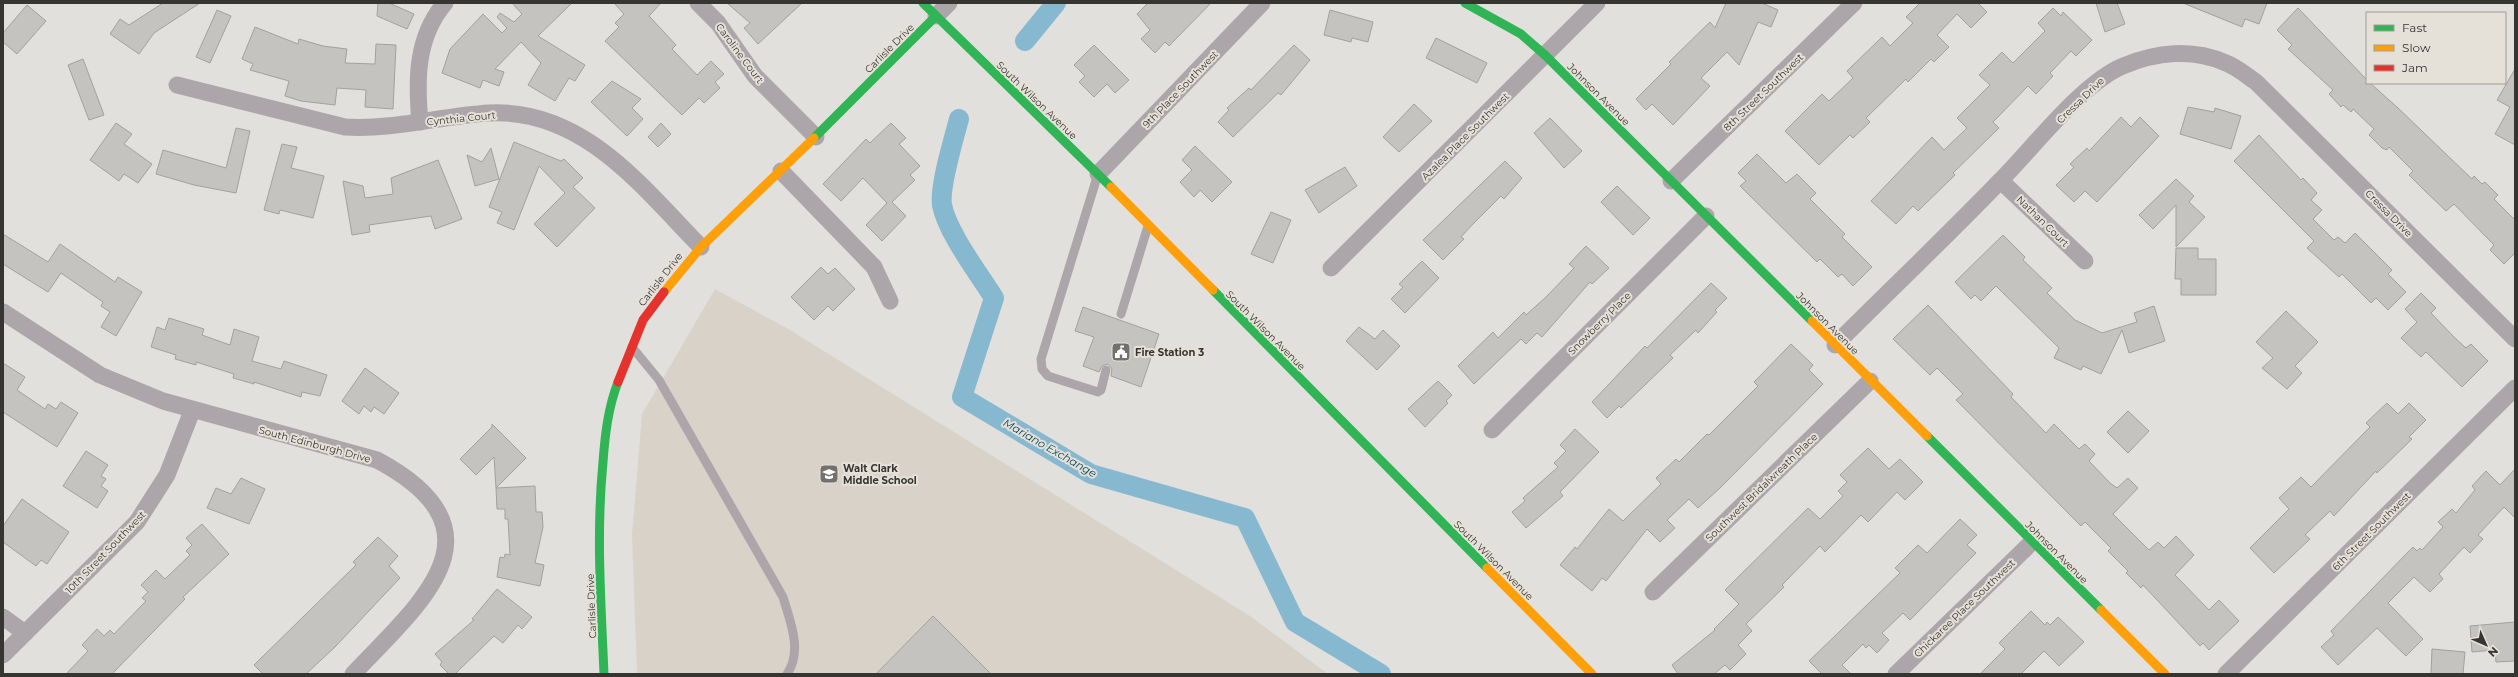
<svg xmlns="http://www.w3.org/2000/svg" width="2518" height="677" font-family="Montserrat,sans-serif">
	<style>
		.built { fill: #d9d2c8 }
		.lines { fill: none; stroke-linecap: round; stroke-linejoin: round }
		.canal { stroke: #86b8cf; stroke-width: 20 }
		.building { fill: #c5c3c0; stroke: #a3a19e }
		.lane { stroke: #aca6ab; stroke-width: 9 }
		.street { stroke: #aca6ab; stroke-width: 17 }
		.fast { stroke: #30b455; stroke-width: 9 }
		.slow { stroke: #ff9f0a; stroke-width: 9 }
		.jam { stroke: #e5322d; stroke-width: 9 }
		.labels { text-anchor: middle; stroke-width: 4; stroke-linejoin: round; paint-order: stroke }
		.street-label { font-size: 10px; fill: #373531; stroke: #e6e1d8 }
		.poi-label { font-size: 10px; font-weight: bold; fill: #373531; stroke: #e6e1d8; text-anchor: start }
		.water-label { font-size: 11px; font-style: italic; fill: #0b4860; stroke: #e6e1d8 }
	</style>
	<rect width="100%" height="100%" fill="#e2e0dc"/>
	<polygon class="built" points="715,289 790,330 1250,616 1328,674 637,674 632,535 642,414"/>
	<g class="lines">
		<g class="canal">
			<polyline points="1025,41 1056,3"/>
			<path d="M959,119C954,138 939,187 942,205C947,232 979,274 994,298L962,397L1091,474L1245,518L1295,622L1381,674"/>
		</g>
	</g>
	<g class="building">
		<polygon points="163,3 200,3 154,33 139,54 110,34 120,19 129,25"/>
		<polygon points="378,3 389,3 414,14 407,29 377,16"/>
		<polygon points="512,3 572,3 538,36 585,65 575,81 569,78 555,101 528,85 541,63 521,42 495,69 504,72 499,86 483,80 480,88 442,73 450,49 483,14 502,33 507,28 497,17 500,13 514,22 522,14"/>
		<polygon points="614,3 661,3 649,16 676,45 672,49 697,75 711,61 724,74 715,82 720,88 704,103 699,98 682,115 605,41 619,27 615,23 624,14"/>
		<polygon points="727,3 802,3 758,44 744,28 750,23"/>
		<polygon points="1148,3 1211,3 1169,46 1165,42 1155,53 1141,39 1150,30 1137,14"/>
		<polygon points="1726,3 1762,3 1778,10 1771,27 1758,22 1739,65 1727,52 1701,78 1710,86 1673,125 1652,104 1646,110 1636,99 1671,64 1669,62 1710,22 1715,28"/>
		<polygon points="1920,3 1978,3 1987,12 1971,28 1957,14 1937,35 1949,47 1934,62 1931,59 1908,82 1906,79 1866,118 1870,122 1853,138 1850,135 1819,165 1785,131 1822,94 1829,101 1853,78 1847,71 1882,37 1890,46 1913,23 1906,17"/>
		<polygon points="2096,3 2117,3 2125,24 2105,32"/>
		<polygon points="2183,3 2267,3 2259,24 2245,19 2242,27"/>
		<polygon points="27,5 46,21 17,54 3,42 3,33"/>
		<polygon points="2053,8 2061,16 2063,12 2092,40 2076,56 2071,51 2050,73 2053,76 2036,94 2028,86 1993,122 1999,128 1953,173 1955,175 1918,211 1913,206 1896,224 1871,201 1932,137 1944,150 1967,128 1957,118 1990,85 1979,75 2002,52 2013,63 2045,31 2038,23"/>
		<polygon points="2298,8 2367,80 2367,83 2370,83 2398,108 2472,179 2474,176 2482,184 2485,182 2498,195 2494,199 2515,220 2515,253 2504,264 2490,250 2494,245 2454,204 2446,211 2424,190 2409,175 2413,171 2389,147 2387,150 2382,148 2369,135 2374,129 2353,109 2351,112 2343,105 2341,107 2329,94 2333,90 2288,49 2292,45 2277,30"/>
		<polygon points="217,10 231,16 210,63 196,57"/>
		<polygon points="1330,10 1373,22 1368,42 1352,38 1351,42 1324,35"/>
		<polygon points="255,27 298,44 299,39 323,46 347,49 345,63 375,64 376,44 396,45 393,109 365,107 366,90 337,88 335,105 301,101 285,96 289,81 250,70 253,64 242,59"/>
		<polygon points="1436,38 1487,63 1477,83 1426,58"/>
		<polygon points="1094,45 1129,80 1115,93 1107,84 1094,97 1079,82 1085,76 1074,65"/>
		<polygon points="1294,45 1310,60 1281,95 1278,93 1233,137 1218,122 1229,110 1227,108 1249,88 1251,90"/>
		<polygon points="83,59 104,115 89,120 68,65"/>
		<polygon points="2515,69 2515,145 2495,134 2510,107 2497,100"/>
		<polygon points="612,81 641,99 632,108 643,119 627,136 591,102"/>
		<polygon points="1414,104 1432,121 1399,152 1383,137"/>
		<polygon points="2188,107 2214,112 2215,108 2241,116 2231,149 2180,134"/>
		<polygon points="2121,117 2131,127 2140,117 2159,136 2097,202 2085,191 2074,202 2056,185 2074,167 2070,164 2087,148 2089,151"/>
		<polygon points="1550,118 1582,151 1564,168 1534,133"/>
		<polygon points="116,123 132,134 124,144 152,164 138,183 124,174 119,181 90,160"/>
		<polygon points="661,123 671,134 658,147 648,137"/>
		<polygon points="891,123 906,138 899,144 920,166 910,175 915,180 892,202 906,216 882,241 866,225 887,203 863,178 841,201 823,184 866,139 870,143"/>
		<polygon points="236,128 250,131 236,193 194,185 156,174 163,150 226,168"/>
		<polygon points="2259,135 2301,180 2303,178 2317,193 2311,200 2322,210 2313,219 2334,240 2338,237 2345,243 2355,233 2392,270 2388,274 2406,292 2388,310 2376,298 2371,303 2342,274 2339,277 2307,248 2314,241 2234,161"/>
		<polygon points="514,142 561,161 564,159 583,178 573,187 595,208 557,247 534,224 565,193 539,166 514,230 497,223 502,212 489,207"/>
		<polygon points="282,144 297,147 291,168 324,176 313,218 280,210 279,214 264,210"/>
		<polygon points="1195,146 1232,182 1212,202 1200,190 1194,197 1180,182 1192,170 1182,160"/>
		<polygon points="491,148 499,179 475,186 467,155 482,162"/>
		<polygon points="1757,154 1786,183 1797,174 1816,193 1810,199 1845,234 1842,237 1872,267 1853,286 1842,274 1838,277 1820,259 1817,262 1740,186 1746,181 1738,173"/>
		<polygon points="438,160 462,219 435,229 431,216 369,225 370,232 352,235 343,181 363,186 365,198 393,194 391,178"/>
		<polygon points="1505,161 1522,178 1504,199 1501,196 1473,224 1461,237 1464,239 1443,260 1423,240"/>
		<polygon points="1345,167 1357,186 1319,213 1305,190"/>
		<polygon points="2176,179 2194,196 2189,202 2205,217 2176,247 2176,205 2153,229 2139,215"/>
		<polygon points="1617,186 1650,218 1633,235 1601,202"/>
		<polygon points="1271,212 1291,220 1273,263 1251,254"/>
		<polygon points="3,234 48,262 60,244 115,282 118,277 142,292 116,336 101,327 110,312 101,306 103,302 61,273 48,292 3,264"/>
		<polygon points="2003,235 2025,257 2023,260 2052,288 2047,293 2075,320 2102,333 2137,322 2134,313 2154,306 2165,341 2129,353 2122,330 2101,374 2083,366 2081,370 2054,358 2059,348 1996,286 1981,301 1975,295 1971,299 1955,282"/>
		<polygon points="1586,246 1609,268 1592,284 1590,282 1542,337 1537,333 1526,344 1521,339 1474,384 1458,366 1493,332 1498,338 1524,312 1526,315 1546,297 1574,268 1569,264"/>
		<polygon points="2176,248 2198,248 2198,259 2216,259 2216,295 2181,295 2181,279 2175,279"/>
		<polygon points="1422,261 1439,278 1405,313 1391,299 1403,287 1399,284"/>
		<polygon points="821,267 828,274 835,268 855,289 833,311 828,306 814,320 791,297"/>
		<polygon points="1711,283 1727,298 1715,310 1717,312 1698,333 1696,330 1670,355 1673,358 1621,408 1619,406 1607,418 1592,402 1645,346 1647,348"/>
		<polygon points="2421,293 2436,308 2431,313 2454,337 2466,348 2471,344 2488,361 2462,387 2426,352 2421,357 2401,338 2417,322 2405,309"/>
		<polygon points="1928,305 2013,394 2011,397 2046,433 2054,424 2079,449 2085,444 2095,454 2089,461 2110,483 2117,488 2128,478 2138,488 2113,514 2149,550 2158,542 2164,548 2176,536 2194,555 2175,575 2209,610 2219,600 2239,621 2209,650 2203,643 2200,646 2143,585 2141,588 2126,573 2128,571 2108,551 2111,548 2085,522 2081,526 1956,400 1963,394 1937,368 1930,375 1893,339"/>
		<polygon points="1083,307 1159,334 1141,387 1111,376 1112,369 1108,364 1102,366 1099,372 1083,366 1094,337 1075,331"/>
		<polygon points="2286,311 2318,342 2295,366 2302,373 2287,389 2262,368 2273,358 2256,342"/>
		<polygon points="169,318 204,329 202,335 230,345 234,329 259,337 252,361 281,369 284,361 327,375 320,396 302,392 301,397 254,382 254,384 233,378 234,374 196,362 196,365 175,359 176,355 151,347 157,327 165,330"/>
		<polygon points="1359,327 1375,339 1383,330 1400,346 1377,370 1346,341"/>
		<polygon points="1791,344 1813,365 1809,370 1823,384 1720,488 1698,508 1689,499 1667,520 1675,528 1660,542 1647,529 1606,581 1602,578 1592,591 1560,565 1575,547 1577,549 1609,509 1623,521 1661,484 1656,478 1676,459 1679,462 1707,434 1709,435 1758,386 1754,382"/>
		<polygon points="3,363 25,377 17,390 45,409 48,404 56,409 61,402 78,413 57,447 3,412"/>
		<polygon points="365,368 399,393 384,414 374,407 371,412 364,406 359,414 342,401"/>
		<polygon points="1438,381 1452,395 1446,401 1448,403 1425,427 1408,409"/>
		<polygon points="2387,403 2398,414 2409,403 2426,420 2409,437 2412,439 2377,473 2376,471 2334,516 2330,511 2305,535 2310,539 2274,573 2250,548 2289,509 2279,498 2301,477 2311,487 2370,427 2366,423"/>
		<polygon points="2128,411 2149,431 2128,453 2107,432"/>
		<polygon points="492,424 526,458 496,488 494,457 476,475 460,459 492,427"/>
		<polygon points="1575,429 1599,452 1560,492 1563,496 1526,528 1512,512 1525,501 1523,498 1558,467 1554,463 1566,451 1560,445"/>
		<polygon points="1868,448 1889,469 1900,459 1923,482 1905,500 1897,492 1868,522 1861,515 1825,552 1820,546 1782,585 1784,587 1746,624 1752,631 1738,645 1746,654 1730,670 1725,665 1714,674 1678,674 1672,665 1715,630 1714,629 1739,604 1725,590 1808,508 1820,519 1843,496 1838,491 1847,482 1840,475"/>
		<polygon points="86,451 108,465 101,476 106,479 101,486 108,491 97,508 63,486"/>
		<polygon points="2515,469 2515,518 2504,507 2478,535 2483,539 2470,553 2464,547 2439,574 2443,579 2430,592 2414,577 2388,603 2423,639 2406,656 2377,628 2338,665 2321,647 2334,635 2331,631 2413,547 2417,551 2420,548 2422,550 2443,527 2438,522 2452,509 2456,513 2475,490 2472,486 2486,471 2500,485"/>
		<polygon points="241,478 265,489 249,524 207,508 216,488 231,494"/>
		<polygon points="535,486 536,512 542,512 543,527 535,563 544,565 540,586 497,577 500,557 504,558 505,554 510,555 508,519 505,519 505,509 497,509 496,488"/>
		<polygon points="22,499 69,532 47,564 41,560 36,566 3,542 3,526"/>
		<polygon points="1960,519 1977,535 1967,545 1976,553 1910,620 1903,613 1882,633 1889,640 1877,653 1869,645 1866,648 1863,644 1842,665 1851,674 1822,674 1809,661 1900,573 1895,568 1918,545 1927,553"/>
		<polygon points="202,524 229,554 183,597 185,599 112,674 66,674 88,651 82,645 97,629 104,636 110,630 114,634 146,601 142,598 148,592 141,585 156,570 165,579 190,555 186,551 192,545 186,538"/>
		<polygon points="378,537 398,556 389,566 400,578 335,647 306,674 263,674 254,665 356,565 353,562"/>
		<polygon points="497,589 532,617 522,629 518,625 503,643 494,636 455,674 449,674 440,665 442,662 435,654 474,620 472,619"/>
		<polygon points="2031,611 2045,625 2047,622 2050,625 2058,617 2084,642 2059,666 2044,651 2021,674 1980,674 2005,649 1999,643"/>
		<polygon points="933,616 991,674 876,674"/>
		<polygon points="2515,622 2515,661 2496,662 2495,650 2472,652 2470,626"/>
		<polygon points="2432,649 2465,652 2463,674 2431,674"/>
	</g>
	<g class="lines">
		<g class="lane">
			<polyline points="1098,174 1041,359 1042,369 1048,376 1098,392 1101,390 1106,370"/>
			<polyline points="1121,314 1148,226"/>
			<path d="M632,347L659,380L783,597C790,621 803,651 787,674"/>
		</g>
		<g class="street">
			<polyline points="698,3 718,23 755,76 816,137"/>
			<polyline points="936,16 949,3"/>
			<path d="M177,85L345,127C394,130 441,116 489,113C583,108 642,187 701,247"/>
			<path d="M420,122C416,80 416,37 445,3"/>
			<polyline points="781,171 874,267 890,301"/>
			<polyline points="1098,174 1262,3"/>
			<polyline points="1671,181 1854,3"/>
			<polyline points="2001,181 2085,261"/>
			<polyline points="1331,268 1597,3"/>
			<path d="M3,312L100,375L163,401L377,460C510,531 421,602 353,674"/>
			<path d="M1835,345C1890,290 1946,237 2000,181C2033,148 2082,83 2123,66C2156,52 2193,48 2226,63C2237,67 2247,76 2256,82L2515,339"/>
			<polyline points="1492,430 1706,216"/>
			<polyline points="1653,592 1870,381"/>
			<polyline points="3,617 25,633"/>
			<polyline points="3,655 137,522 167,475 192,411"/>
			<polyline points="1896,674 2032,542"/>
			<polyline points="2226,674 2515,388"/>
		</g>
		<g class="fast">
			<polyline points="923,3 1111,187"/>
			<polyline points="1465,3 1521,34 1546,56 1812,321"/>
			<polyline points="814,138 936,16"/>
			<polyline points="1213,290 1487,568"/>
			<polyline points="1927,436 2101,610"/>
			<path d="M604,674C601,603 596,533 603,462C605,435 608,408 618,382"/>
		</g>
		<g class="slow">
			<polyline points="1111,187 1213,290"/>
			<polyline points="664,292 701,247 814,138"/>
			<polyline points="1812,321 1927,436"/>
			<polyline points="1487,568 1592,674"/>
			<polyline points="2101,610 2165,674"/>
		</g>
		<polyline class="jam" points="618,382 643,320 664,292"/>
	</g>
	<defs>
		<symbol id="civic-square" viewBox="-11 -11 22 22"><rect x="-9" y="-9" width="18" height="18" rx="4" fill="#73716d" stroke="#e6e1d8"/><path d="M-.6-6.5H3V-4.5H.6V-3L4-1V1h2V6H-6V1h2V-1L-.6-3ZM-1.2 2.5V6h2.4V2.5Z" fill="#fff"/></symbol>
		<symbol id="school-square" viewBox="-11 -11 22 22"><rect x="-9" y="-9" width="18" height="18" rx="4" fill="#73716d" stroke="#e6e1d8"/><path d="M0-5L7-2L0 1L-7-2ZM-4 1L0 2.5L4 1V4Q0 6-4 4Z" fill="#fff"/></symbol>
	</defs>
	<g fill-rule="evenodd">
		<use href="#civic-square" x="1110" y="341" width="22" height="22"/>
		<use href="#school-square" x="818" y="463" width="22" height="22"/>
	</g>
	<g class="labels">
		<g class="street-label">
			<text transform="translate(889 48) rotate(-45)" y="4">Carlisle Drive</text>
			<text transform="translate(740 53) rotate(53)" y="4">Caroline Court</text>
			<text transform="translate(1180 89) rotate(-46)" y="4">9th Place Southwest</text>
			<text transform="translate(1763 92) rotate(-44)" y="4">8th Street Southwest</text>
			<text transform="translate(1599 94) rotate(45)" y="4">Johnson Avenue</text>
			<text transform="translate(1037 100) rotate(44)" y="4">South Wilson Avenue</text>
			<text transform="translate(2080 100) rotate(-44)" y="4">Cressa Drive</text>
			<text transform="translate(461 118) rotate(-6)" y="4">Cynthia Court</text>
			<text transform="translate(1465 136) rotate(-45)" y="4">Azalea Place Southwest</text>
			<text transform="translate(2389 213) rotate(45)" y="4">Cressa Drive</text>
			<text transform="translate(2043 221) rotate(44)" y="4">Nathan Court</text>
			<text transform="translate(660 279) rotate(-52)" y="4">Carlisle Drive</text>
			<text transform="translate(1599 323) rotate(-45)" y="4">Snowberry Place</text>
			<text transform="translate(1828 323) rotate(45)" y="4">Johnson Avenue</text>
			<text transform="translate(1266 330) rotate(45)" y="4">South Wilson Avenue</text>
			<text transform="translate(315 444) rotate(15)" y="4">South Edinburgh Drive</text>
			<text transform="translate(1761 487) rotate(-44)" y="4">Southwest Bridalwreath Place</text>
			<text transform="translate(2371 531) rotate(-45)" y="4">6th Street Southwest</text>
			<text transform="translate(105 552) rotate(-46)" y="4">10th Street Southwest</text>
			<text transform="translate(2057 552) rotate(45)" y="4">Johnson Avenue</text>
			<text transform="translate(1494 560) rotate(45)" y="4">South Wilson Avenue</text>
			<text transform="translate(591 606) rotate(-92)" y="4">Carlisle Drive</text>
			<text transform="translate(1964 608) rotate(-44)" y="4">Chickaree Place Southwest</text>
		</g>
		<g class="poi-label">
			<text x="1135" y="356">Fire Station 3</text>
			<text x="843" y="472">Walt Clark<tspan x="843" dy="12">Middle School</tspan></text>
		</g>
		<g class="water-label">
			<text transform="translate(1050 448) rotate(30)" y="4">Mariano Exchange</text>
		</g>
	</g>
	<rect width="2518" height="677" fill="none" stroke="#373531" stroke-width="8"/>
	<rect x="2366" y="12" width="140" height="72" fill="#e6e1d8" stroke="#a09c95"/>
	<rect x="2374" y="25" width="20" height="6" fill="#30b455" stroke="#a09c95"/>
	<text x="2402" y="32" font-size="12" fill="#373531">Fast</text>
	<rect x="2374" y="45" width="20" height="6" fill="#ff9f0a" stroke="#a09c95"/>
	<text x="2402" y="52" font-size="12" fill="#373531">Slow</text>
	<rect x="2374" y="65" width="20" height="6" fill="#e5322d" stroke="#a09c95"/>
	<text x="2402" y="72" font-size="12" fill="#373531">Jam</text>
	<g transform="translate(2486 645) rotate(135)" stroke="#e6e1d8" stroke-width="3" paint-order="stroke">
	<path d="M0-3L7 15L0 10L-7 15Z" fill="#373531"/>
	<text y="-6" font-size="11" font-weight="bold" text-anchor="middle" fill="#373531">N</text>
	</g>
</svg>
